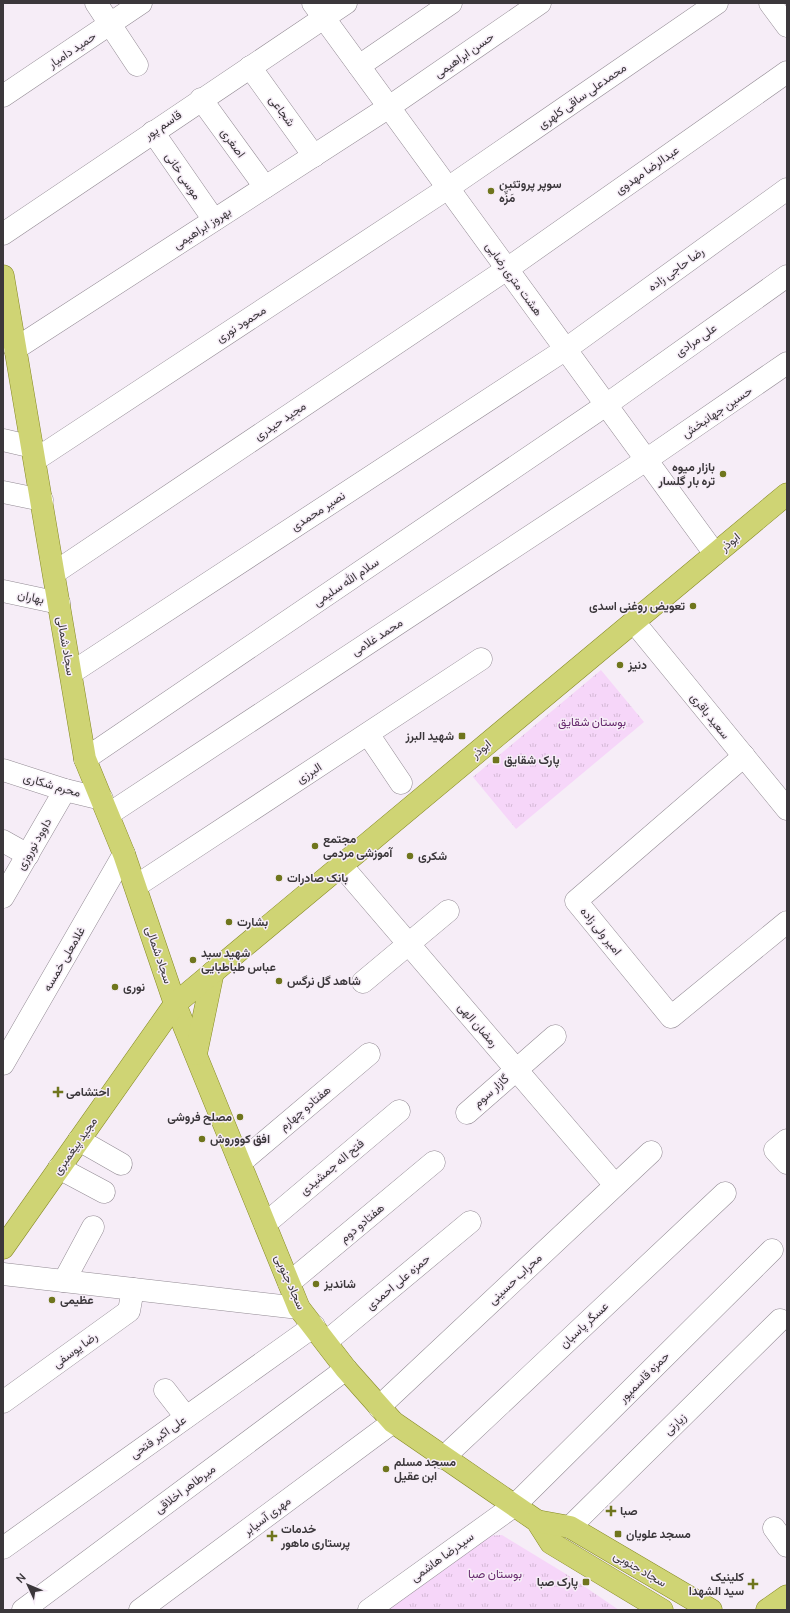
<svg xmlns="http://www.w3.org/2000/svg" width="790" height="1613" font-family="Manrope,Vazirmatn,sans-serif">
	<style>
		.grass { fill: url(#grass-tufts) }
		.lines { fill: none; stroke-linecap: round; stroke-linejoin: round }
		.minor-casing { stroke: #938b94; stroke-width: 23 }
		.major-casing { stroke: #868a24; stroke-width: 23 }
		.minor { stroke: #fff; stroke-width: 22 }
		.major { stroke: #cfd474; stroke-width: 22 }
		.poi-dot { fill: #6f751d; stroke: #f6edf7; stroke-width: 1.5 }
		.labels { text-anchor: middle; stroke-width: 3; stroke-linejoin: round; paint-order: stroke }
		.street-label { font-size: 12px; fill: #3b373b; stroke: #f6edf7 }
		.poi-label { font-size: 12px; font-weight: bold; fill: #3b373b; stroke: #f6edf7; text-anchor: start }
		.park-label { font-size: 12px; fill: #65276c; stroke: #f6edf7 }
	</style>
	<defs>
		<pattern id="grass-tufts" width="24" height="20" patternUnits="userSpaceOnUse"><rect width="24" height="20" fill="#f6d6f9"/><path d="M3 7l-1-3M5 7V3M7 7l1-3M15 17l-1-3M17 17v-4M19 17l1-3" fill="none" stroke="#d4b8d6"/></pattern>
	</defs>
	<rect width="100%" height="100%" fill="#f6edf7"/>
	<g class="grass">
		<polygon points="601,670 644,722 516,829 473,777"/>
		<polygon points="502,1535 566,1574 619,1610 380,1610 483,1536"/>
	</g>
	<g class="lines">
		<defs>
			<g id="minor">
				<polyline points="96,3 137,65"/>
				<polyline points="313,3 715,554"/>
				<polyline points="770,3 787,26"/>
				<polyline points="359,66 451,3"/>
				<polyline points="250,67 314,156"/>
				<polyline points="3,96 141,3"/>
				<polyline points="201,99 265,187"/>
				<polyline points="153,132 214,220"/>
				<polyline points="3,234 346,3"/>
				<polyline points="15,349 389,107 540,3"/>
				<polyline points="3,440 33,447"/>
				<polyline points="35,460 448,188 717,3"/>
				<polyline points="3,492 42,500"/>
				<polyline points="54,573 507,269 787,72"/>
				<polyline points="3,591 59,603"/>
				<polyline points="634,622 787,809"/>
				<polyline points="71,673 566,349 787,189"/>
				<polyline points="368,734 401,783"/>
				<polyline points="744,756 576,901 671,1017 787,922"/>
				<polyline points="85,759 606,405 787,276"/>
				<polyline points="3,770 65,790 102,799"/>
				<polyline points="109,814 646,460 787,363"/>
				<polyline points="3,841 28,855"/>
				<polyline points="341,865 615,1185"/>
				<polyline points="136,886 481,659"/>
				<polyline points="3,897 65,790"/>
				<polyline points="363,982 448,911"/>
				<polyline points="3,1064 124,854"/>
				<polyline points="467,1113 555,1036"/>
				<polyline points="79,1140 121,1164"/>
				<polyline points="787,1140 775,1150 787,1163"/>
				<polyline points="240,1163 369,1054"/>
				<polyline points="59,1168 104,1192"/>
				<polyline points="265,1224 399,1111"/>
				<polyline points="3,1274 299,1308"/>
				<polyline points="64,1281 93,1227"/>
				<polyline points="289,1283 434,1162"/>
				<polyline points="326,1342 470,1222"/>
				<polyline points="165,1390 186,1417"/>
				<polyline points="3,1402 129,1311 133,1289"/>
				<polyline points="379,1407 651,1152"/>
				<polyline points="443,1458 725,1193"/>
				<polyline points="570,1527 780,1320"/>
				<polyline points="774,1528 787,1546"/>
				<polyline points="3,1548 314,1326"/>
				<polyline points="23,1610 346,1369"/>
				<polyline points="140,1610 393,1422"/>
				<polyline points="369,1610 515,1505 772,1250"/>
			</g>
			<g id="major">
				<polyline points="3,276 85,759 124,854 175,1004 299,1308 346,1369 393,1422 537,1521 551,1543 662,1610"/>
				<polyline points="196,1054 213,972"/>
				<polyline points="3,1248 175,1004 787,494"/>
				<polyline points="537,1521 570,1527 711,1610"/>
				<polyline points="767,1610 787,1596"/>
			</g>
		</defs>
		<use href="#minor" class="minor-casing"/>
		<use href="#major" class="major-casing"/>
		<use href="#minor" class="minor"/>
		<use href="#major" class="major"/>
	</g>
	<g class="poi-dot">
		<circle cx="491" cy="191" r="4"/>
		<circle cx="723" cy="474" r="4"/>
		<circle cx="693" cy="606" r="4"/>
		<circle cx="620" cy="665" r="4"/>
		<rect x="458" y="732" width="8" height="8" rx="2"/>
		<rect x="492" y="756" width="8" height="8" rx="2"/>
		<circle cx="315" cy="846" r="4"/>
		<circle cx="410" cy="856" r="4"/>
		<circle cx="279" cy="878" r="4"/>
		<circle cx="229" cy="922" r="4"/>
		<circle cx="193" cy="960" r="4"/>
		<circle cx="279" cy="981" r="4"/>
		<circle cx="115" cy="987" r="4"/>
		<path d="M56 1086h4v4h4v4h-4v4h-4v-4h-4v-4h4z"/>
		<circle cx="240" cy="1117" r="4"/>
		<circle cx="202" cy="1139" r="4"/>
		<circle cx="316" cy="1284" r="4"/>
		<circle cx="52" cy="1300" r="4"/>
		<circle cx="386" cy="1469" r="4"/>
		<path d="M609 1505h4v4h4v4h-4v4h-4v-4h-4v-4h4z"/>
		<rect x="614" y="1530" width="8" height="8" rx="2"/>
		<path d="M270 1530h4v4h4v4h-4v4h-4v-4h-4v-4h4z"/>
		<rect x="582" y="1578" width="8" height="8" rx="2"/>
		<path d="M751 1578h4v4h4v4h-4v4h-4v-4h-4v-4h4z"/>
	</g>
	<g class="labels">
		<g class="street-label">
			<text transform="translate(72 50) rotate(-34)" y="4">حمید دامیار</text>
			<text transform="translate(464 55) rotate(-35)" y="4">حسن ابراهیمی</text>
			<text transform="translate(582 96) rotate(-35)" y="4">محمدعلی ساقی کلهری</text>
			<text transform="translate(282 111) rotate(54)" y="4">شجاعی</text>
			<text transform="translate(163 125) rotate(-34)" y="4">قاسم پور</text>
			<text transform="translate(233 143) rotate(54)" y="4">اصغری</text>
			<text transform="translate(647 170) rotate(-35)" y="4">عبدالرضا مهدوی</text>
			<text transform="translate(183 176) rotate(56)" y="4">موسی خانی</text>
			<text transform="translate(202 228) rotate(-33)" y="4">بهروز ابراهیمی</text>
			<text transform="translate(676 269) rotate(-36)" y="4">رضا حاجی زاده</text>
			<text transform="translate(514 279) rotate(54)" y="4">هشت متری رضایی</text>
			<text transform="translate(241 324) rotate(-33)" y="4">محمود نوری</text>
			<text transform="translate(696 340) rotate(-35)" y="4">علی مرادی</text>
			<text transform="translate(717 412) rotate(-34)" y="4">حسین جهانبخش</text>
			<text transform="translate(280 421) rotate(-34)" y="4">مجید حیدری</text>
			<text transform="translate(318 511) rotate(-33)" y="4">نصیر محمدی</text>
			<text transform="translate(730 542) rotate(-40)" y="4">ابوذر</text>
			<text transform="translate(346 582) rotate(-34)" y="4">سلام الله سلیمی</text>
			<text transform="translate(31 597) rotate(12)" y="4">بهاران</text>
			<text transform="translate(377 637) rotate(-33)" y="4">محمد غلامی</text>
			<text transform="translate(66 646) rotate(80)" y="4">سجاد شمالی</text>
			<text transform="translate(710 716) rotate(51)" y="4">سعید باقری</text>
			<text transform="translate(481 749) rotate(-40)" y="4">ابوذر</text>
			<text transform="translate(309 773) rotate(-33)" y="4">البرزی</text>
			<text transform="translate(52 785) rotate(16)" y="4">محرم شکاری</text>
			<text transform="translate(34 844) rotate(-60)" y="4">داوود نوروزی</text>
			<text transform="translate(601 931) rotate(51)" y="4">امیر ولی زاده</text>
			<text transform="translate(159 955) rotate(71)" y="4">سجاد شمالی</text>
			<text transform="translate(64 959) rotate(-60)" y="4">غلامعلی خمسه</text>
			<text transform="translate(478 1025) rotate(49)" y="4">رمضان الهی</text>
			<text transform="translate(491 1091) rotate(-42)" y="4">گازار سوم</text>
			<text transform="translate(305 1108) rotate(-40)" y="4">هفتادو چهارم</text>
			<text transform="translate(75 1146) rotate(-55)" y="4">مجید پیغمبری</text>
			<text transform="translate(332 1167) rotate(-40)" y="4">فتح اله جمشیدی</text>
			<text transform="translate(362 1223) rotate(-40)" y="4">هفتادو دوم</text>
			<text transform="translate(515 1279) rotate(-43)" y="4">محراب حسینی</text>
			<text transform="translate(290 1282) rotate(66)" y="4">سجاد جنوبی</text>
			<text transform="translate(398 1282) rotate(-40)" y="4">حمزه علی احمدی</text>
			<text transform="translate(584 1325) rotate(-43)" y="4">عسگر پاسبان</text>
			<text transform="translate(75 1350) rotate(-36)" y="4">رضا یوسفی</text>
			<text transform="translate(644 1377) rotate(-45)" y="4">حمزه قاسمپور</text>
			<text transform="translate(675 1424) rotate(-44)" y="4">زیارتی</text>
			<text transform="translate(158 1437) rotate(-35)" y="4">علی اکبر فتحی</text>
			<text transform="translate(185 1489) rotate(-37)" y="4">میرطاهر اخلاقی</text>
			<text transform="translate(267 1516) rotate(-37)" y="4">مهری آسیابر</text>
			<text transform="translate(442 1557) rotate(-36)" y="4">سیدرضا هاشمی</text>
			<text transform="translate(640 1569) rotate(30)" y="4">سجاد جنوبی</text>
		</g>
		<g class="poi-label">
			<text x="499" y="188">سوپر پروتئین<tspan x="499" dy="14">مَزِّه</tspan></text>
			<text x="715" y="471" text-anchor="end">بازار میوه<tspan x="715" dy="14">تره بار گلسار</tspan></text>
			<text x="685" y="610" text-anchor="end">تعویض روغنی اسدی</text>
			<text x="628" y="669">دنیز</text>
			<text x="454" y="740" text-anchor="end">شهید البرز</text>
			<text x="504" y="764">پارک شقایق</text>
			<text x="323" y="843">مجتمع<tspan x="323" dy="14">آموزشی مردمی</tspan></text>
			<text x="418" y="860">شکری</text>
			<text x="287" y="882">بانک صادرات</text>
			<text x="237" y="926">بشارت</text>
			<text x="201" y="957">شهید سید<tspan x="201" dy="14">عباس طباطبایی</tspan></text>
			<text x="287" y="985">شاهد گل نرگس</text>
			<text x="123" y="991">نوری</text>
			<text x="66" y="1096">احتشامی</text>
			<text x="232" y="1121" text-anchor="end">مصلح فروشی</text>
			<text x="210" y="1143">افق کووروش</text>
			<text x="324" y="1288">شاندیز</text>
			<text x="60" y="1304">عظیمی</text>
			<text x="394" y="1466">مسجد مسلم<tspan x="394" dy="14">ابن عقیل</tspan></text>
			<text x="620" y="1515">صبا</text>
			<text x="281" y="1533">خدمات<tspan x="281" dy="14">پرستاری ماهور</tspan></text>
			<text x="626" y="1538">مسجد علویان</text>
			<text x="744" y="1581" text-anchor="end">کلینیک<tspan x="744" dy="14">سید الشهدا</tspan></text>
			<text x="578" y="1586" text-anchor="end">پارک صبا</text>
		</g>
		<g class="park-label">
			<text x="592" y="726">بوستان شقایق</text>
			<text x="495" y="1578">بوستان صبا</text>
		</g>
	</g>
	<rect width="790" height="1613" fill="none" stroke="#3b373b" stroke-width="8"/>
	<g transform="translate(28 1585) rotate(314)" stroke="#f6edf7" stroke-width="3" paint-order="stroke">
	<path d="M0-3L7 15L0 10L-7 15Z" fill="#3b373b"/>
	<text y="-6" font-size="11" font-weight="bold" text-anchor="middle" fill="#3b373b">N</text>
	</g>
</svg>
